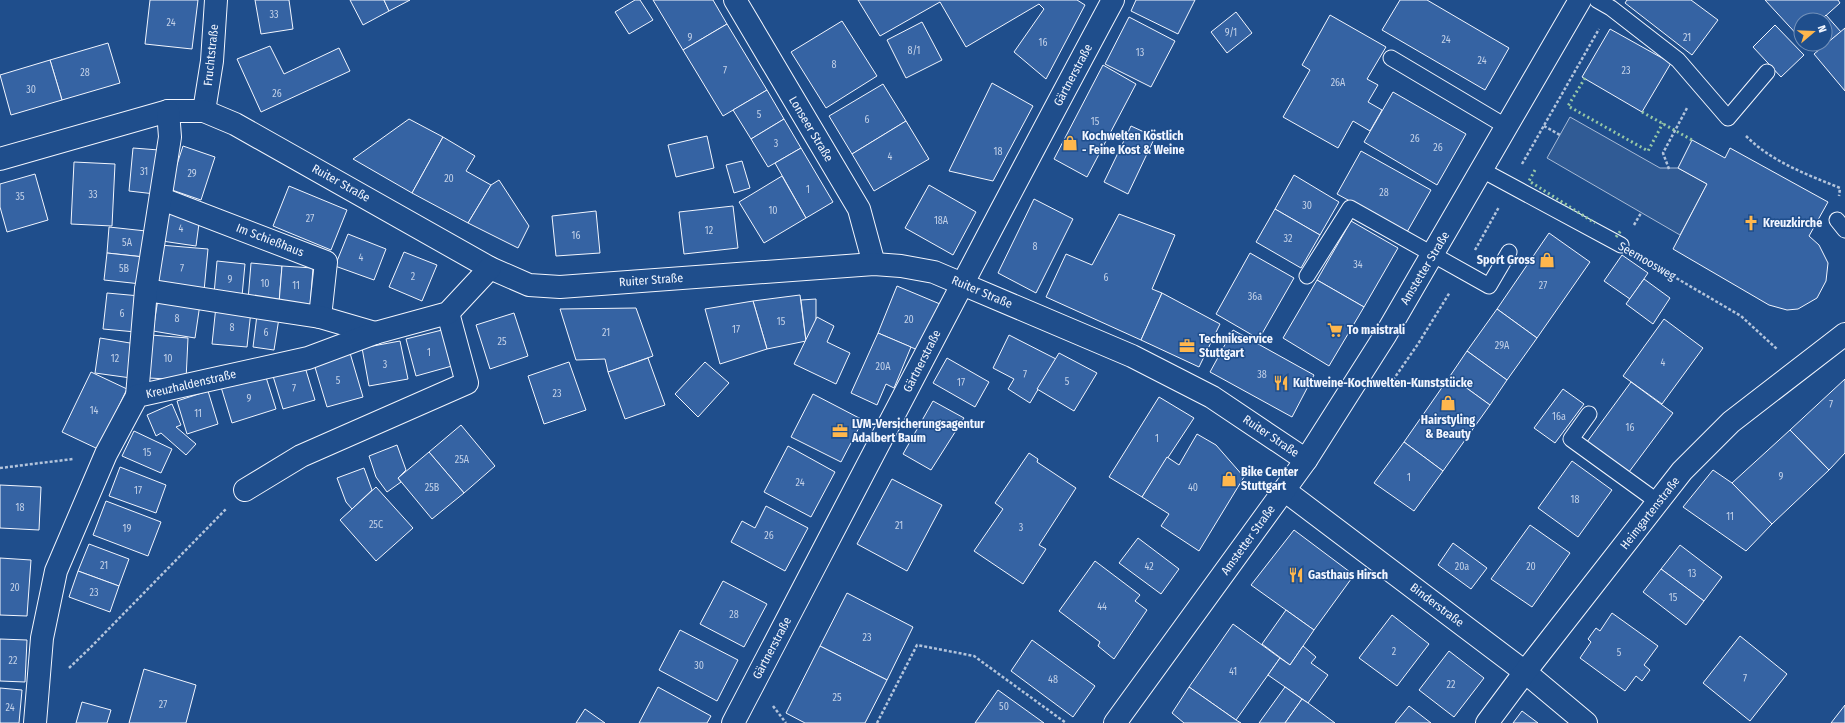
<svg xmlns="http://www.w3.org/2000/svg" width="1845" height="723" font-family="'Fira Sans Condensed',sans-serif">
	<style>
		.parking { fill: #305b95; stroke: #a8bbd7 }
		.building { fill: #3563a3; stroke: #f2f6ff }
		.lines { fill: none; stroke-linecap: round; stroke-linejoin: round }
		.service-casing { stroke: #f2f6ff; stroke-width: 17 }
		.minor-casing { stroke: #f2f6ff; stroke-width: 24 }
		.path { stroke: #b3c4dc; stroke-width: 2.5; stroke-dasharray: 3 2; stroke-linecap: butt }
		.service { stroke: #1f4e8c; stroke-width: 15 }
		.minor { stroke: #1f4e8c; stroke-width: 22 }
		.hedge { stroke: #97c8a6; stroke-width: 3; stroke-dasharray: 2 3; stroke-linecap: butt }
		.labels { text-anchor: middle; stroke-width: 3; stroke-linejoin: round; paint-order: stroke }
		.number-label { font-size: 10px; fill: #c3d1e8 }
		.street-label { font-size: 12px; fill: #f2f6ff; stroke: #1f4e8c }
		.poi-label { font-size: 12px; font-weight: bold; fill: #f2f6ff; stroke: #1f4e8c; text-anchor: start }
	</style>
	<rect width="100%" height="100%" fill="#1f4e8c"/>
	<polygon class="parking" points="1570,117 1660,168 1678,168 1707,184 1680,235 1547,158"/>
	<g class="building">
		<polygon points="150,0 198,0 192,49 145,44"/>
		<polygon points="255,0 289,0 293,29 261,34"/>
		<polygon points="350,0 384,0 389,11 363,25"/>
		<polygon points="384,0 410,0 389,11"/>
		<polygon points="635,0 640,0 653,20 629,34 615,12"/>
		<polygon points="653,0 713,0 727,24 683,50"/>
		<polygon points="858,0 1077,0 1085,5 1046,79 1014,52 1044,9 1039,4 966,47 940,2 880,36"/>
		<polygon points="1136,0 1195,0 1178,34 1131,11"/>
		<polygon points="1400,0 1427,0 1509,48 1485,90 1382,30"/>
		<polygon points="1627,0 1691,0 1718,20 1692,55 1625,3"/>
		<polygon points="1765,0 1838,0 1840,3 1821,20 1801,20 1801,39"/>
		<polygon points="1236,12 1252,33 1227,53 1211,32"/>
		<polygon points="1330,15 1386,47 1367,79 1378,85 1368,102 1382,110 1370,131 1353,121 1338,148 1283,117 1310,70 1302,65"/>
		<polygon points="1826,15 1841,32 1819,50 1814,44 1825,44 1825,20 1821,20"/>
		<polygon points="1129,17 1175,41 1151,87 1105,64"/>
		<polygon points="842,21 877,76 826,108 791,52"/>
		<polygon points="922,22 942,60 906,78 887,40"/>
		<polygon points="727,24 767,90 723,116 683,50"/>
		<polygon points="1775,25 1804,55 1781,77 1753,47"/>
		<polygon points="1845,28 1845,91 1814,54"/>
		<polygon points="1610,29 1671,63 1642,112 1582,77"/>
		<polygon points="108,43 120,83 62,100 50,60"/>
		<polygon points="270,46 284,74 339,48 350,71 261,112 237,59"/>
		<polygon points="50,60 62,100 11,115 0,75"/>
		<polygon points="1103,65 1136,84 1087,177 1054,159"/>
		<polygon points="992,83 1033,106 993,181 949,171"/>
		<polygon points="883,84 906,121 852,154 829,116"/>
		<polygon points="767,90 784,119 751,139 733,110"/>
		<polygon points="1393,92 1466,134 1437,185 1364,142"/>
		<polygon points="409,119 443,137 412,193 353,159"/>
		<polygon points="784,119 801,148 768,167 751,139"/>
		<polygon points="906,121 929,159 874,191 852,154"/>
		<polygon points="1131,126 1155,137 1128,194 1104,182"/>
		<polygon points="707,136 714,168 676,177 668,145"/>
		<polygon points="443,137 475,156 466,171 491,185 468,223 412,193"/>
		<polygon points="1692,140 1725,158 1730,148 1828,202 1809,236 1819,245 1828,263 1826,281 1817,298 1798,309 1787,310 1769,305 1673,249 1707,184 1678,168"/>
		<polygon points="183,146 215,157 201,200 169,189"/>
		<polygon points="133,148 159,150 155,194 129,191"/>
		<polygon points="801,148 833,202 806,218 775,163"/>
		<polygon points="1361,151 1431,190 1407,232 1337,194"/>
		<polygon points="742,161 750,188 734,193 726,165"/>
		<polygon points="74,162 115,164 112,226 71,224"/>
		<polygon points="35,174 48,220 7,232 0,207 0,184"/>
		<polygon points="1294,175 1339,202 1320,235 1275,209"/>
		<polygon points="782,176 806,218 764,243 739,202"/>
		<polygon points="499,180 529,226 518,248 468,223 491,185"/>
		<polygon points="929,185 976,212 953,255 905,228"/>
		<polygon points="289,186 347,210 331,250 273,226"/>
		<polygon points="1034,199 1073,219 1036,293 998,273"/>
		<polygon points="733,206 738,248 684,254 679,212"/>
		<polygon points="1275,209 1320,235 1301,268 1256,242"/>
		<polygon points="166,211 200,216 196,246 162,241"/>
		<polygon points="596,211 600,253 556,256 552,216"/>
		<polygon points="1119,214 1175,235 1152,289 1162,293 1141,340 1046,297 1066,254 1092,265"/>
		<polygon points="1351,221 1398,248 1364,307 1317,280"/>
		<polygon points="109,227 146,231 144,257 107,253"/>
		<polygon points="1549,233 1590,262 1537,338 1497,309"/>
		<polygon points="348,234 386,249 374,280 335,266"/>
		<polygon points="160,245 208,249 204,291 156,287"/>
		<polygon points="404,252 437,265 422,301 389,287"/>
		<polygon points="107,253 144,257 141,284 104,280"/>
		<polygon points="1250,253 1294,278 1259,339 1216,314"/>
		<polygon points="1622,255 1648,273 1630,299 1604,281"/>
		<polygon points="217,261 245,264 242,296 214,294"/>
		<polygon points="251,263 282,266 279,303 248,300"/>
		<polygon points="282,266 313,268 310,306 279,303"/>
		<polygon points="1644,279 1670,298 1653,324 1626,304"/>
		<polygon points="1317,280 1364,307 1329,366 1283,338"/>
		<polygon points="897,286 940,304 920,351 878,333"/>
		<polygon points="107,293 140,296 136,332 103,329"/>
		<polygon points="1162,293 1220,324 1199,367 1141,340"/>
		<polygon points="800,295 806,341 767,349 753,301"/>
		<polygon points="158,299 200,304 195,338 153,331"/>
		<polygon points="816,299 816,321 806,341 801,300"/>
		<polygon points="753,301 767,349 720,364 705,309"/>
		<polygon points="216,306 251,311 247,347 212,344"/>
		<polygon points="636,308 653,356 608,372 605,359 576,360 560,309"/>
		<polygon points="1497,309 1537,338 1507,380 1467,351"/>
		<polygon points="514,313 528,356 490,369 476,325"/>
		<polygon points="257,315 279,318 274,350 253,347"/>
		<polygon points="817,317 834,326 827,342 850,353 836,384 794,364"/>
		<polygon points="1664,319 1703,348 1662,404 1623,376"/>
		<polygon points="442,330 452,366 416,376 406,339"/>
		<polygon points="1233,330 1314,375 1292,417 1210,372"/>
		<polygon points="878,333 911,347 894,388 886,384 877,405 851,393"/>
		<polygon points="151,335 188,338 186,380 149,378"/>
		<polygon points="1009,335 1056,359 1030,403 1008,389 1014,379 993,368"/>
		<polygon points="100,338 136,344 131,378 95,373"/>
		<polygon points="400,341 408,379 369,386 362,348"/>
		<polygon points="1467,351 1507,380 1490,405 1450,376"/>
		<polygon points="350,353 363,397 327,407 314,364"/>
		<polygon points="1059,353 1097,373 1074,411 1037,389"/>
		<polygon points="648,358 665,405 625,419 608,372"/>
		<polygon points="947,358 989,382 975,407 933,383"/>
		<polygon points="569,362 586,410 544,424 528,376"/>
		<polygon points="705,362 729,383 698,417 675,394"/>
		<polygon points="305,367 315,400 283,409 273,376"/>
		<polygon points="91,372 127,389 98,449 62,432"/>
		<polygon points="265,374 276,409 232,423 221,387"/>
		<polygon points="1450,376 1490,405 1443,471 1404,442"/>
		<polygon points="1845,379 1845,453 1829,470 1790,430"/>
		<polygon points="1631,382 1673,413 1629,472 1587,442"/>
		<polygon points="1563,389 1584,404 1555,443 1534,428"/>
		<polygon points="208,391 218,424 187,434 177,401"/>
		<polygon points="813,394 863,420 841,462 791,437"/>
		<polygon points="1159,397 1194,418 1142,497 1109,477"/>
		<polygon points="933,401 964,418 931,470 903,454"/>
		<polygon points="172,404 181,425 176,427 196,444 186,455 161,433 156,436 147,415"/>
		<polygon points="461,425 495,466 464,493 429,452"/>
		<polygon points="1790,430 1829,470 1772,524 1732,483"/>
		<polygon points="134,431 172,449 161,473 122,456"/>
		<polygon points="1197,434 1216,445 1244,477 1199,551 1161,526 1169,514 1142,497 1167,457 1179,465"/>
		<polygon points="1404,442 1443,471 1414,511 1374,483"/>
		<polygon points="397,445 406,470 398,478 401,482 387,492 376,477 369,456"/>
		<polygon points="788,446 835,472 811,517 764,492"/>
		<polygon points="429,452 464,493 432,519 398,478"/>
		<polygon points="1029,453 1038,459 1037,462 1076,488 1039,545 1046,549 1023,584 974,551 1003,509 995,503"/>
		<polygon points="1572,461 1612,490 1578,537 1538,508"/>
		<polygon points="120,467 166,485 156,513 109,496"/>
		<polygon points="364,468 372,490 352,509 346,502 337,478"/>
		<polygon points="1713,470 1732,483 1772,524 1746,551 1683,507"/>
		<polygon points="892,479 942,505 907,571 857,544"/>
		<polygon points="0,485 41,487 39,530 0,528"/>
		<polygon points="376,487 413,528 376,561 340,520"/>
		<polygon points="106,501 161,522 148,556 93,535"/>
		<polygon points="766,506 808,528 785,571 731,542 742,521 755,528"/>
		<polygon points="1530,525 1570,553 1532,607 1491,579"/>
		<polygon points="1294,530 1354,575 1314,630 1251,585"/>
		<polygon points="1138,538 1179,569 1161,594 1119,563"/>
		<polygon points="1453,543 1487,568 1471,589 1438,565"/>
		<polygon points="89,544 129,559 119,586 78,571"/>
		<polygon points="1680,545 1722,577 1704,601 1661,569"/>
		<polygon points="0,558 31,560 27,616 0,615"/>
		<polygon points="1095,561 1140,595 1135,601 1147,610 1114,659 1098,646 1100,642 1059,611"/>
		<polygon points="1661,569 1704,601 1686,625 1643,592"/>
		<polygon points="78,571 119,586 110,612 69,597"/>
		<polygon points="723,581 767,604 744,647 700,624"/>
		<polygon points="847,593 913,627 887,680 820,646"/>
		<polygon points="1286,610 1314,630 1290,665 1262,644"/>
		<polygon points="1612,613 1658,646 1644,665 1650,670 1642,681 1636,676 1625,691 1580,658 1591,642 1588,639 1596,628 1600,631"/>
		<polygon points="1392,615 1429,644 1397,686 1359,658"/>
		<polygon points="1233,624 1280,658 1236,720 1189,687"/>
		<polygon points="680,630 738,660 717,701 659,670"/>
		<polygon points="1740,636 1787,674 1750,721 1703,683"/>
		<polygon points="0,639 27,640 25,682 0,681"/>
		<polygon points="1032,640 1095,686 1073,717 1011,671"/>
		<polygon points="820,646 887,680 865,723 805,723 786,713"/>
		<polygon points="1303,646 1316,657 1311,663 1328,675 1308,703 1268,675 1280,658 1290,665"/>
		<polygon points="1449,651 1484,678 1454,717 1419,690"/>
		<polygon points="144,669 196,685 186,723 129,723"/>
		<polygon points="658,687 711,716 707,723 639,723"/>
		<polygon points="1189,687 1236,720 1241,723 1184,723 1172,713"/>
		<polygon points="1285,687 1302,699 1285,723 1259,723"/>
		<polygon points="0,688 22,690 19,723 0,723"/>
		<polygon points="998,690 1044,723 975,723"/>
		<polygon points="1302,699 1308,703 1335,723 1285,723"/>
		<polygon points="82,702 111,710 107,723 76,723"/>
		<polygon points="1845,705 1845,723 1831,723"/>
		<polygon points="1409,706 1431,723 1395,723"/>
		<polygon points="585,709 605,723 576,723"/>
		<polygon points="1522,711 1538,723 1513,723"/>
	</g>
	<g class="lines">
		<defs>
			<g id="service">
				<polyline points="1597,0 1611,8 1678,60 1728,118 1767,72"/>
				<polyline points="1391,58 1507,127"/>
				<polyline points="1482,170 1621,245"/>
				<polyline points="1837,220 1845,230"/>
				<polyline points="1307,276 1350,208 1489,286 1509,252"/>
				<polyline points="1589,414 1571,439 1658,502"/>
			</g>
			<g id="minor">
				<polyline points="735,0 859,209 874,264"/>
				<polyline points="204,111 212,61 216,0"/>
				<polyline points="0,159 168,111 204,111 235,124 490,268 529,285 560,287 874,264 901,266 934,272 1132,356 1212,397 1306,460"/>
				<polyline points="162,199 326,262 320,317"/>
				<polyline points="146,290 320,317 375,333"/>
				<polyline points="137,396 146,290 170,137 168,111"/>
				<polyline points="245,490 301,456 467,383 448,313"/>
				<polyline points="1284,490 1525,672 1586,723"/>
				<polyline points="35,723 42,638 56,571 106,454 137,396 308,358 375,333 448,313 490,268"/>
				<path d="M733,723C859,482 984,240 1113,0"/>
				<polyline points="1115,723 1306,460 1386,334 1580,0"/>
				<polyline points="1487,723 1525,672 1682,471 1731,422 1845,334"/>
			</g>
		</defs>
		<use href="#service" class="service-casing"/>
		<use href="#minor" class="minor-casing"/>
		<g class="path">
			<polyline points="1544,126 1560,135"/>
			<path d="M1746,136C1772,162 1806,174 1840,188L1839,196"/>
			<polyline points="1522,164 1599,29"/>
			<polyline points="1669,169 1663,153 1687,108"/>
			<polyline points="1634,225 1641,213"/>
			<polyline points="1475,250 1499,207"/>
			<polyline points="1642,258 1741,316 1778,350"/>
			<polyline points="1393,380 1418,344 1450,292"/>
			<polyline points="0,468 73,459"/>
			<polyline points="69,668 91,647 226,509"/>
			<polyline points="773,706 786,723"/>
			<polyline points="877,723 917,645 974,656 1066,723"/>
		</g>
		<use href="#service" class="service"/>
		<use href="#minor" class="minor"/>
		<g class="hedge">
			<polyline points="1585,78 1568,106 1648,151 1663,123"/>
			<polyline points="1642,112 1692,140"/>
			<polyline points="1535,170 1529,181 1595,223"/>
			<polyline points="1616,237 1622,229"/>
		</g>
	</g>
	<defs>
		<symbol id="shop-bare" viewBox="-9 -9 18 18"><path d="M-5-2.5h2.3a2.7 3.5 0 0 1 5.4 0H5L5.5 6h-11ZM-1.5-2.5h3a1.5 2.3 0 0 0-3 0Z" fill="#ffb74d" stroke="#1f4e8c" stroke-width="2.5" paint-order="stroke"/></symbol>
		<symbol id="church-bare" viewBox="-9 -9 18 18"><path d="M-1.2-6h2.4v3.5h3.3v2.4h-3.3V6h-2.4V-.1h-3.3v-2.4h3.3Z" fill="#ffb74d" stroke="#1f4e8c" stroke-width="2.5" paint-order="stroke"/></symbol>
		<symbol id="supermarket-bare" viewBox="-9 -9 18 18"><path d="M-6-5.5h2.5l.6 2H6L4.5 2H-2.5L-4.4-4H-6ZM-1.5 3.2a1.3 1.3 0 1 0 .1 0ZM3 3.2a1.3 1.3 0 1 0 .1 0Z" fill="#ffb74d" stroke="#1f4e8c" stroke-width="2.5" paint-order="stroke"/></symbol>
		<symbol id="office-bare" viewBox="-9 -9 18 18"><path d="M-6-3h4V-5.5h4V-3h4V5H-6ZM-1-4.5V-3h2v-1.5ZM-6 0V1H6V0Z" fill="#ffb74d" stroke="#1f4e8c" stroke-width="2.5" paint-order="stroke"/></symbol>
		<symbol id="restaurant-bare" viewBox="-9 -9 18 18"><path d="M-5-6h1v4h1v-4h1v4h1v-4h1v5L-1.5 .5V6h-2V.5L-5-1ZM5-6V6H3V1.5H1.5Q1.5-4 5-6Z" fill="#ffb74d" stroke="#1f4e8c" stroke-width="2.5" paint-order="stroke"/></symbol>
	</defs>
	<g fill-rule="evenodd">
		<use href="#shop-bare" x="1059" y="132" width="22" height="22"/>
		<use href="#church-bare" x="1740" y="212" width="22" height="22"/>
		<use href="#shop-bare" x="1536" y="249" width="22" height="22"/>
		<use href="#supermarket-bare" x="1324" y="319" width="22" height="22"/>
		<use href="#office-bare" x="1176" y="335" width="22" height="22"/>
		<use href="#restaurant-bare" x="1270" y="372" width="22" height="22"/>
		<use href="#shop-bare" x="1437" y="392" width="22" height="22"/>
		<use href="#office-bare" x="829" y="420" width="22" height="22"/>
		<use href="#shop-bare" x="1218" y="468" width="22" height="22"/>
		<use href="#restaurant-bare" x="1285" y="564" width="22" height="22"/>
	</g>
	<g class="labels">
		<g class="number-label">
			<text x="274" y="18">33</text>
			<text x="171" y="26">24</text>
			<text x="1231" y="36">9/1</text>
			<text x="690" y="41">9</text>
			<text x="1687" y="41">21</text>
			<text x="1446" y="43">24</text>
			<text x="1043" y="46">16</text>
			<text x="914" y="54">8/1</text>
			<text x="1140" y="56">13</text>
			<text x="1482" y="64">24</text>
			<text x="834" y="68">8</text>
			<text x="725" y="74">7</text>
			<text x="1626" y="74">23</text>
			<text x="85" y="76">28</text>
			<text x="1338" y="86">26A</text>
			<text x="31" y="93">30</text>
			<text x="277" y="97">26</text>
			<text x="759" y="118">5</text>
			<text x="867" y="123">6</text>
			<text x="1095" y="125">15</text>
			<text x="1415" y="142">26</text>
			<text x="776" y="147">3</text>
			<text x="1438" y="151">26</text>
			<text x="998" y="155">18</text>
			<text x="890" y="160">4</text>
			<text x="144" y="175">31</text>
			<text x="192" y="177">29</text>
			<text x="449" y="182">20</text>
			<text x="808" y="193">1</text>
			<text x="1384" y="196">28</text>
			<text x="93" y="198">33</text>
			<text x="20" y="200">35</text>
			<text x="1307" y="209">30</text>
			<text x="773" y="214">10</text>
			<text x="310" y="222">27</text>
			<text x="941" y="224">18A</text>
			<text x="181" y="232">4</text>
			<text x="709" y="234">12</text>
			<text x="576" y="239">16</text>
			<text x="1288" y="242">32</text>
			<text x="127" y="246">5A</text>
			<text x="1035" y="250">8</text>
			<text x="361" y="261">4</text>
			<text x="1358" y="268">34</text>
			<text x="124" y="272">5B</text>
			<text x="182" y="272">7</text>
			<text x="413" y="280">2</text>
			<text x="1106" y="281">6</text>
			<text x="230" y="283">9</text>
			<text x="265" y="287">10</text>
			<text x="296" y="289">11</text>
			<text x="1543" y="289">27</text>
			<text x="1255" y="300">36a</text>
			<text x="122" y="317">6</text>
			<text x="177" y="322">8</text>
			<text x="909" y="323">20</text>
			<text x="781" y="325">15</text>
			<text x="232" y="331">8</text>
			<text x="736" y="333">17</text>
			<text x="266" y="336">6</text>
			<text x="606" y="336">21</text>
			<text x="502" y="345">25</text>
			<text x="1502" y="349">29A</text>
			<text x="429" y="356">1</text>
			<text x="115" y="362">12</text>
			<text x="168" y="362">10</text>
			<text x="1663" y="366">4</text>
			<text x="385" y="368">3</text>
			<text x="883" y="370">20A</text>
			<text x="1025" y="378">7</text>
			<text x="1262" y="378">38</text>
			<text x="338" y="384">5</text>
			<text x="1067" y="385">5</text>
			<text x="961" y="386">17</text>
			<text x="294" y="392">7</text>
			<text x="557" y="397">23</text>
			<text x="249" y="402">9</text>
			<text x="1831" y="408">7</text>
			<text x="94" y="414">14</text>
			<text x="198" y="417">11</text>
			<text x="1559" y="420">16a</text>
			<text x="1630" y="431">16</text>
			<text x="1157" y="442">1</text>
			<text x="147" y="456">15</text>
			<text x="462" y="463">25A</text>
			<text x="1781" y="480">9</text>
			<text x="1409" y="481">1</text>
			<text x="800" y="486">24</text>
			<text x="432" y="491">25B</text>
			<text x="1193" y="491">40</text>
			<text x="138" y="494">17</text>
			<text x="1575" y="503">18</text>
			<text x="20" y="511">18</text>
			<text x="1730" y="520">11</text>
			<text x="376" y="528">25C</text>
			<text x="899" y="529">21</text>
			<text x="1021" y="531">3</text>
			<text x="127" y="532">19</text>
			<text x="769" y="539">26</text>
			<text x="104" y="569">21</text>
			<text x="1149" y="570">42</text>
			<text x="1462" y="570">20a</text>
			<text x="1531" y="570">20</text>
			<text x="1692" y="577">13</text>
			<text x="15" y="591">20</text>
			<text x="94" y="596">23</text>
			<text x="1673" y="601">15</text>
			<text x="1102" y="610">44</text>
			<text x="734" y="618">28</text>
			<text x="867" y="641">23</text>
			<text x="1394" y="655">2</text>
			<text x="1619" y="656">5</text>
			<text x="13" y="664">22</text>
			<text x="699" y="669">30</text>
			<text x="1233" y="675">41</text>
			<text x="1745" y="682">7</text>
			<text x="1053" y="683">48</text>
			<text x="1451" y="688">22</text>
			<text x="837" y="701">25</text>
			<text x="163" y="708">27</text>
			<text x="1004" y="710">50</text>
			<text x="10" y="711">24</text>
		</g>
		<g class="street-label">
			<text transform="translate(211 55) rotate(-84)" y="4">Fruchtstraße</text>
			<text transform="translate(1073 75) rotate(-62)" y="4">Gärtnerstraße</text>
			<text transform="translate(811 129) rotate(59)" y="4">Lonseer Straße</text>
			<text transform="translate(341 183) rotate(29)" y="4">Ruiter Straße</text>
			<text transform="translate(270 240) rotate(21)" y="4">Im Schießhaus</text>
			<text transform="translate(1647 261) rotate(30)" y="4">Seemoosweg</text>
			<text transform="translate(1425 268) rotate(-59)" y="4">Amstetter Straße</text>
			<text transform="translate(651 280) rotate(-4)" y="4">Ruiter Straße</text>
			<text transform="translate(982 292) rotate(23)" y="4">Ruiter Straße</text>
			<text transform="translate(922 361) rotate(-63)" y="4">Gärtnerstraße</text>
			<text transform="translate(191 384) rotate(-13)" y="4">Kreuzhaldenstraße</text>
			<text transform="translate(1271 436) rotate(34)" y="4">Ruiter Straße</text>
			<text transform="translate(1650 513) rotate(-52)" y="4">Heimgartenstraße</text>
			<text transform="translate(1248 540) rotate(-54)" y="4">Amstetter Straße</text>
			<text transform="translate(1437 605) rotate(37)" y="4">Binderstraße</text>
			<text transform="translate(772 648) rotate(-62)" y="4">Gärtnerstraße</text>
		</g>
		<g class="poi-label">
			<text x="1082" y="140">Kochwelten Köstlich<tspan x="1082" dy="14">- Feine Kost &amp; Weine</tspan></text>
			<text x="1763" y="227">Kreuzkirche</text>
			<text x="1535" y="264" text-anchor="end">Sport Gross</text>
			<text x="1347" y="334">To maistrali</text>
			<text x="1199" y="343">Technikservice<tspan x="1199" dy="14">Stuttgart</tspan></text>
			<text x="1293" y="387">Kultweine-Kochwelten-Kunststücke</text>
			<text x="1448" y="424" text-anchor="middle">Hairstyling<tspan x="1448" dy="14">&amp; Beauty</tspan></text>
			<text x="852" y="428">LVM-Versicherungsagentur<tspan x="852" dy="14">Adalbert Baum</tspan></text>
			<text x="1241" y="476">Bike Center<tspan x="1241" dy="14">Stuttgart</tspan></text>
			<text x="1308" y="579">Gasthaus Hirsch</text>
		</g>
	</g>
	<g transform="translate(1813 32) rotate(71)"><circle r="19" fill="#1f4e8c" stroke="#7391ba"/>
	<path d="M0-3L7 15L0 10L-7 15Z" fill="#ffb74d"/>
	<text y="-6" font-size="11" font-weight="bold" text-anchor="middle" fill="#f2f6ff">N</text>
	</g>
</svg>
